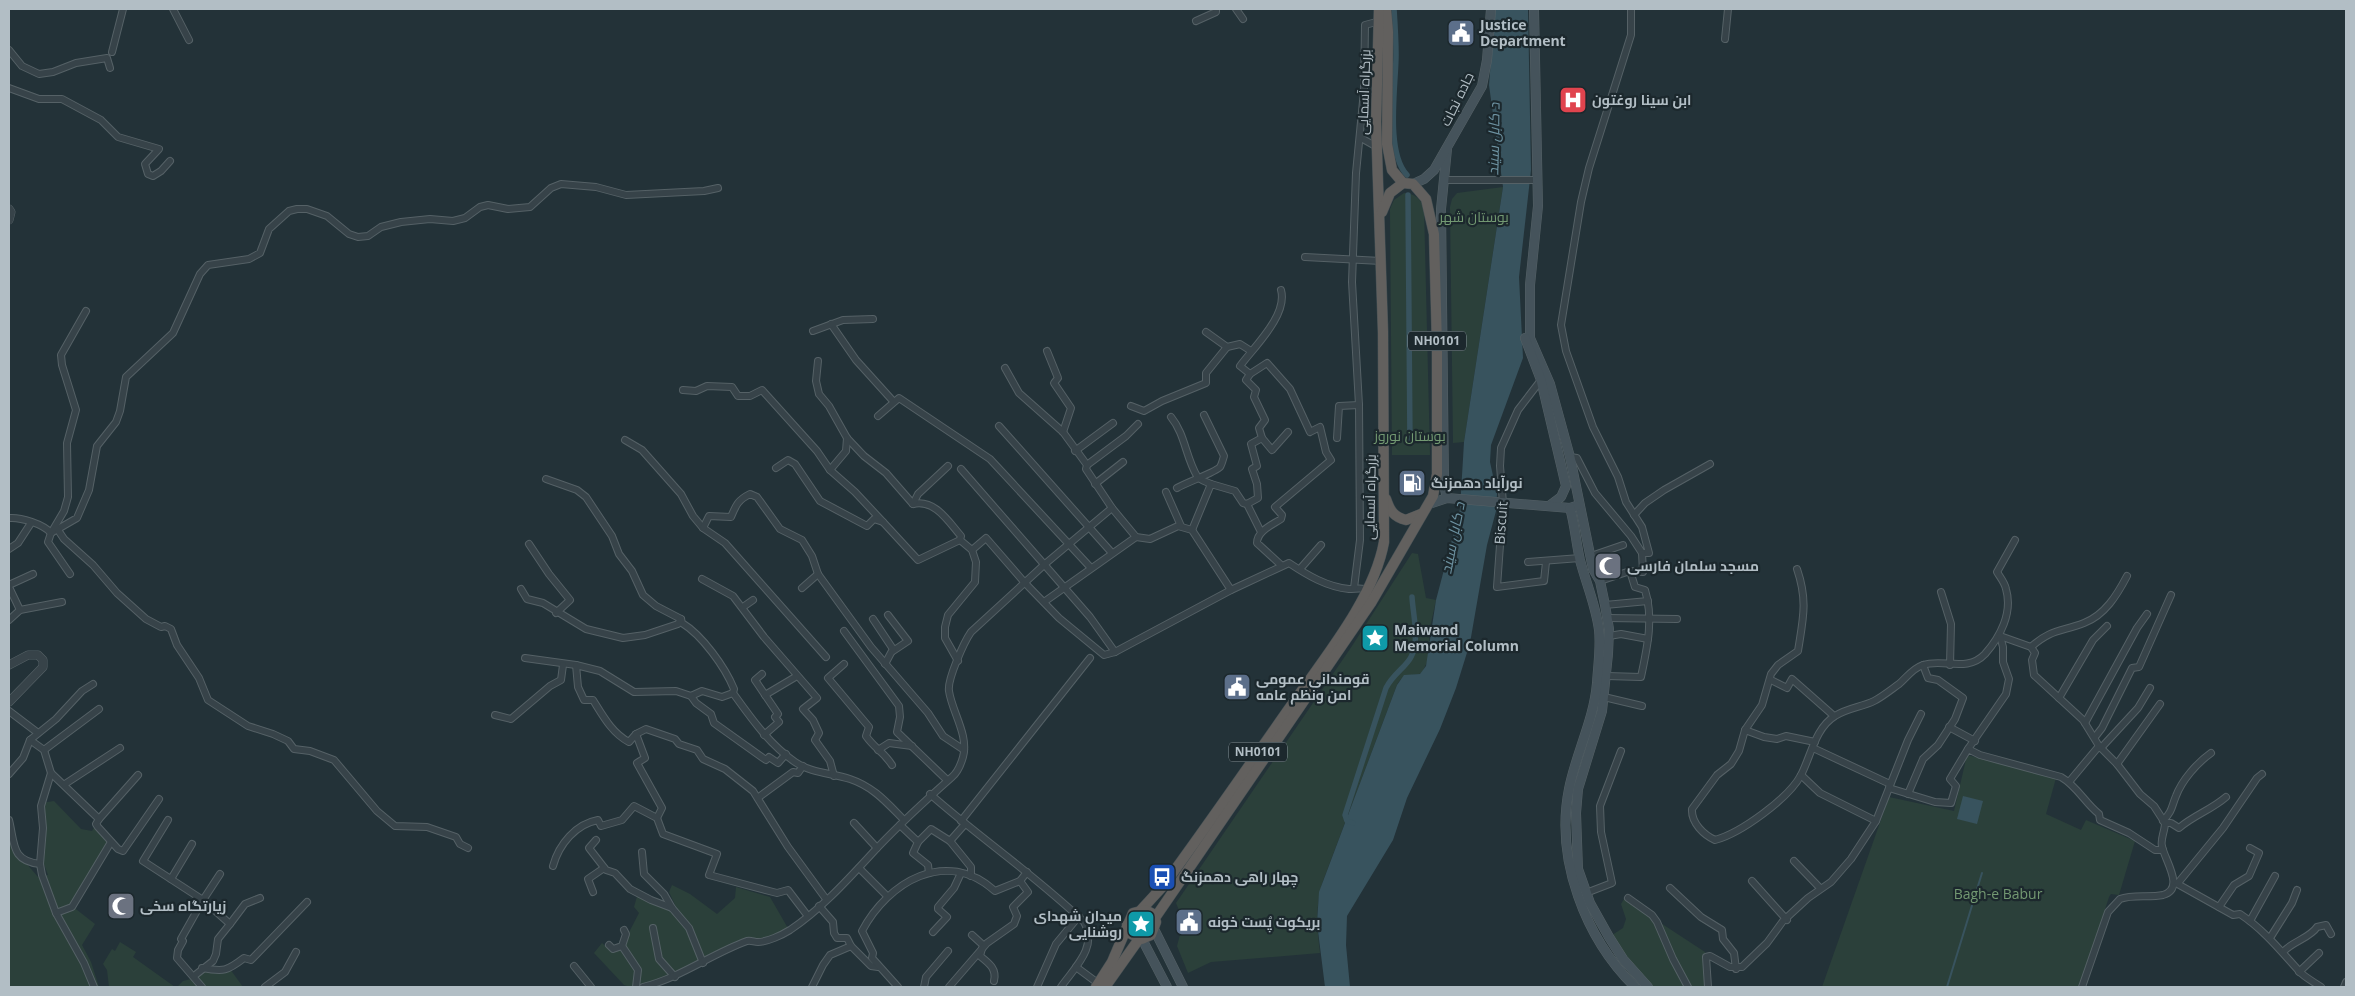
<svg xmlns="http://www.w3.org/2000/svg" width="2355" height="996" font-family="'Open Sans',Cairo,sans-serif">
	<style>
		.green { fill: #2b403a }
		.water { fill: #38535e }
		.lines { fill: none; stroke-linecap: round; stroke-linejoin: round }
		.stream { stroke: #38535e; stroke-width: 2 }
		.canal { stroke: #38535e; stroke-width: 5.5 }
		.minor-casing { stroke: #556166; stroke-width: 8 }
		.tertiary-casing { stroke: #556166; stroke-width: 9 }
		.secondary-casing { stroke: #556166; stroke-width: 10 }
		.trunk-casing { stroke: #424e53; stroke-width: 11 }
		.minor { stroke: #374349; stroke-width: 6 }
		.tertiary { stroke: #374349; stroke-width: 8 }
		.secondary { stroke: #45535b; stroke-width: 9 }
		.trunk { stroke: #62605e; stroke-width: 10 }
		.labels { text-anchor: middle; stroke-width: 4.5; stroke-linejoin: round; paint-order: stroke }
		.shield { fill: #1c282d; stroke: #859197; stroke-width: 1 }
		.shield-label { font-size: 12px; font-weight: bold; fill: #b2bec5 }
		.poi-label { font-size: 14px; font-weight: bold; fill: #b2bec5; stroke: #1c282d; text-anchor: start }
		.street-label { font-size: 14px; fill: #b2bec5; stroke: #1c282d }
		.park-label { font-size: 14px; fill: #739972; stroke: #1c282d }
		.water-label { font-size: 15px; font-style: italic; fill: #6d92a1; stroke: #1c282d }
	</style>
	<rect width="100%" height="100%" fill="#233238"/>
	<g class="green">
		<polygon points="1503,187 1464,442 1453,443 1450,207 1452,199 1457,193"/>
		<path d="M1404,193C1415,194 1420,198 1424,208L1430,455H1392L1390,209L1394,200Z"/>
		<path d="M1412,553L1418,554L1426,598L1436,600L1430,628L1428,660L1422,673C1410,677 1404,672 1397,685L1323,881C1315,905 1317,928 1320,953L1211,962L1188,973L1177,946L1182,927L1181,915L1176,903L1350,649Z"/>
		<polygon points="1967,755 2056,778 2046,814 2081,830 2086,820 2135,841 2119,895 2111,894 2109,897 2080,987 1822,987 1889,797 1954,811"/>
		<polygon points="54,801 81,829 92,831 96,824 111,842 72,906 95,924 82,945 91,962 99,987 9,987 9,829 13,848 38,877 48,875 39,851 41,803"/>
		<polygon points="672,885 690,894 717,914 735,898 736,887 770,897 789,930 772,938 751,941 643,987 630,987 624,985 594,953 602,943 610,950 624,942 639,913 634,907 638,893 673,912 676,907 669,892"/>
		<polygon points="1624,899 1705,952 1710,963 1711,987 1648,987 1609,937 1623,928 1626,919 1621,904"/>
		<polygon points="120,942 136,952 133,957 175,987 109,987 107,970 103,964 112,949 115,951"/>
		<polygon points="204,967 230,969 243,987 177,987 183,981 191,979"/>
	</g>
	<g class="water">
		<polygon points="1495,9 1528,9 1531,170 1519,277 1523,358 1491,445 1490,462 1497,494 1496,511 1487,545 1470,643 1456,688 1440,729 1407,798 1393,840 1347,916 1346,945 1350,987 1325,987 1317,923 1319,892 1397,685 1404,675 1420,674 1426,666 1436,600 1460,509 1464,442 1503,187 1489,85"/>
		<polygon points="1963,796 1983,801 1977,824 1957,819"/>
	</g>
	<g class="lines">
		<polyline class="stream" points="1947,987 1982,873"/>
		<g class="canal">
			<path d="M1394,9C1395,24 1396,40 1396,55C1396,85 1385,152 1407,175"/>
			<polyline points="1408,195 1410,443"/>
			<path d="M1353,823L1347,821L1345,815L1386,688C1393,674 1406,667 1411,657C1420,640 1413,615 1412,597"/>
		</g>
		<defs>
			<g id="minor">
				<polyline points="173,9 189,40"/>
				<polyline points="1236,9 1243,19"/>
				<polyline points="1196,21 1216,12 1216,9"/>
				<polyline points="1725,39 1728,9"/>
				<polyline points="9,50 22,66 39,74 53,72 76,63 107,58 110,68"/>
				<polyline points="112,52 123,9"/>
				<polyline points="9,88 39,99 62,99 101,120 118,137 159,149 145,164 148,174 153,176 161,171 170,161"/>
				<polyline points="1361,138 1377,147"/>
				<polyline points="1444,180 1537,180"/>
				<polyline points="1305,257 1381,261"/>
				<polyline points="831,324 856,360 893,401"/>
				<polyline points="813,331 843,320 873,319"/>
				<polyline points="1206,332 1227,347 1240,344 1251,351"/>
				<polyline points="1047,351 1058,378 1054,383 1071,408 1063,432"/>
				<path d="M818,361L816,381L819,394L829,406L847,438L864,456L886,473L913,504C935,499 948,521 961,536L960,540L972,550L976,562L975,582L948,615L945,627V638L958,661"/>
				<polyline points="1005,368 1019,393 1063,432 1087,465 1086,469 1112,508 1136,537 1150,539 1178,526 1192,530 1231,590"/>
				<path d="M1250,374L1240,366C1254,347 1288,315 1281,290"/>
				<polyline points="1541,380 1518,410 1501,448 1500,466 1503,503 1497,587 1544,581 1546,562"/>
				<polyline points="683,390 696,391 707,386 732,387 738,396 750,396 762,390 817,451 830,470 855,492 883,522"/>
				<polyline points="1131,406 1144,411 1162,401 1206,383 1206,373 1227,347"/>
				<polyline points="878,416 899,398 990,459 1091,568"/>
				<path d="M1171,417C1185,434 1186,458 1197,476C1199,480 1207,482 1211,484"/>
				<polyline points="999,426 1112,553"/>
				<polyline points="1262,438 1272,450 1288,432"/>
				<polyline points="1337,438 1339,406 1359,405"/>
				<polyline points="625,440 642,450 681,494 693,516 703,528 725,543 826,657"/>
				<polyline points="1075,451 1113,423"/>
				<polyline points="1570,457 1577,458 1595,493 1631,536 1642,553 1649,553 1642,527 1626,502 1618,477 1593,427 1566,351 1561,325 1581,202 1589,168 1631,35 1631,9"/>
				<polyline points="1087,465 1126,436 1138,424"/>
				<polyline points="776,468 788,460 795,464 820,501 867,526 874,519 883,522 918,560 960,540"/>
				<polyline points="961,469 1090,617 1115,652"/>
				<polyline points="830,470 846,451 847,438"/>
				<path d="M546,479L577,490L586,497L612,536L619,554L632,571L643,595L656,606L681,619L682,623C702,635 725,667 734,689L733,693C751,718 769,744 795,762C811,773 831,773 850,779C874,787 887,803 904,820"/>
				<polyline points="1095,484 1123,462"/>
				<path d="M1177,488C1185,483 1216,472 1220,467C1222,464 1223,459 1224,456L1204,415"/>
				<polyline points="1166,492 1181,526"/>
				<polyline points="913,504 918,494 948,466"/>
				<polyline points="1634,515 1645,503 1664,490 1710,464"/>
				<path d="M9,518C21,517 43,524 51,533L77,518L89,490L97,446L116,422L120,411L126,377L173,333L200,274L208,265L249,259L260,253L269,229L289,211L297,209H307L327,216L349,234L358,237L368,236L381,227L401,222L430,219L453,221L465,218L480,207L488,205L508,209L530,207L551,188L561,184L596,187L626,195L704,191L718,188"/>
				<path d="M703,528L709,516L731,517C736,505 738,500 750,494L757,497L780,529L802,540L812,556L818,574L871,647L928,713L943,736L964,750"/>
				<polyline points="58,530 64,539 93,565 117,593 146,619 161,627 165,626 171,629 177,645 199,678 208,700 248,726 273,734 288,741 294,749 310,751 334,760 377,811 395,826 427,827 456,837 460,844 468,848"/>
				<polyline points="1192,530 1211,484 1235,491 1243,503 1247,504"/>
				<path d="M1261,532L1247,504L1258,498L1257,484L1252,469L1257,466L1251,444L1262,438L1259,428L1265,420L1254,397L1256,390L1246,380L1250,374L1267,363L1290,389L1310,432L1320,427L1326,452L1331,460L1275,507L1282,515L1281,519C1272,525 1257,531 1257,543L1281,565"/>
				<polyline points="529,544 549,574 570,600 556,613"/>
				<polyline points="9,549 18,543 31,523"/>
				<path d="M972,550L986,538L1025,583L1059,618L1104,655L1115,652L1231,590L1289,563C1307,575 1327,587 1349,589C1356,589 1361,587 1369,590"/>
				<polyline points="1591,556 1623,545"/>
				<polyline points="1528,562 1580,558"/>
				<polyline points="1300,569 1321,545"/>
				<path d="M1797,569C1808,601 1803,619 1798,651L1778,665L1771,674L1762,705L1745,730L1739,751L1731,764L1717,775L1692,809C1691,823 1704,835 1715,840C1741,833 1789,798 1801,775C1811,756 1815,728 1835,716C1847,708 1862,707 1874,701C1882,697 1892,689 1899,684C1907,677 1913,668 1923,665C1943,658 1967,673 1985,654C2000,637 2013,613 2006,589C2005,583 2000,577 1997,572L2015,540"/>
				<polyline points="70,574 48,542 51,533 64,511 68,497 67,443 76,410 62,365 61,355 86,311"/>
				<polyline points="702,579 733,596 764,637 817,698 803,709 813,720 819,733 815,740 830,761 834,776"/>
				<polyline points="1600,581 1630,571"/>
				<polyline points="9,585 33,574"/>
				<polyline points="9,587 20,610"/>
				<polyline points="802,588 818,574"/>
				<polyline points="1354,588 1360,540 1359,405 1352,282 1356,173 1364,91 1365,25 1380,21"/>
				<polyline points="521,589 527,599 543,603 586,629 623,638 645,635 678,624 681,619"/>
				<polyline points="1941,592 1951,624 1950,665"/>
				<polyline points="1044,602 1136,537"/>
				<polyline points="1605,605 1648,601"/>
				<polyline points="743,607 753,600"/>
				<polyline points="888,615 908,641 893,651"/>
				<polyline points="1607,618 1677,619"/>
				<polyline points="873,619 893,649 885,664"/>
				<polyline points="9,620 20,610 62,602"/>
				<polyline points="844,631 899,706 900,717 897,732 947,780"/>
				<polyline points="1609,636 1621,634 1648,639"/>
				<path d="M2000,636L2031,647L2035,653L2032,660L2034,675L2083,720L2099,746L2117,764L2140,794L2154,806L2165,823C2165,831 2160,840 2162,846C2164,859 2186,889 2163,895C2149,898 2133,894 2120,899L2108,912L2082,987"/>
				<path d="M2031,647C2051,629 2061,632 2084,623C2105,615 2117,595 2127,576"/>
				<polyline points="525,658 576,665"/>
				<path d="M844,664L828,678L869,727L866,736C875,749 883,751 892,765"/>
				<polyline points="762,674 755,680 778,714 775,717 779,722 764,735"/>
				<path d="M1607,676L1641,677C1647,648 1654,619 1645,590L1635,587L1630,571L1643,572L1642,553"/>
				<polyline points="1771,680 1787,688 1792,679 1834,716"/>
				<path d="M733,693L722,697L702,691L691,696L676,691L634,692L600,671L576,665L578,687L584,700H593C603,716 612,733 629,742L636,734L646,729L675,739L679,744L697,750L703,759L725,769L753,791L788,847L826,899"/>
				<polyline points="765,695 797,676"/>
				<polyline points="691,696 696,703 711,714 714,723 763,758 766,760 769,757 778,763 786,754"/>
				<polyline points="1604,697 1642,706"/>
				<polyline points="2059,698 2093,640 2107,626"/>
				<polyline points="9,711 38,733"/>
				<polyline points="495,715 511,719 550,686 561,680 563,665"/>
				<polyline points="2085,723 2137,628 2147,614"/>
				<polyline points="1949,727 1975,741"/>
				<polyline points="1745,730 1764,737 1777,739 1786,736 1815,742"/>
				<polyline points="636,734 645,758 637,763 662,808 657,818"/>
				<polyline points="2095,737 2102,728 2132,668 2139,667 2171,595"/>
				<polyline points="30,740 44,750 51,773 99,819 96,824 98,827 118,849 123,851 159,799"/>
				<polyline points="1813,748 1890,784"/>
				<polyline points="2101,748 2138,708 2150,688"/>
				<polyline points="1968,749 2006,694 2009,679 2003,662 2003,647 2000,636"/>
				<polyline points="44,750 99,709"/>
				<polyline points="878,750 889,743 912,746"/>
				<polyline points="2117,764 2160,704"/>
				<polyline points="51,773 41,806 43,828 40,864 42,875 56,913 84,963 94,987"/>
				<polyline points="9,774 23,758 30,740 56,719 82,691 93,684"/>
				<polyline points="1801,775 1820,793 1876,821"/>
				<polyline points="2069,782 2099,746"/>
				<polyline points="65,784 120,748"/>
				<path d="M1889,788L1935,802L1951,803L1956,786L1950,779L1968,749L1980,755L2061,777C2077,786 2085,803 2099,814L2100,820L2129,833L2155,850H2163"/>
				<path d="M930,794C980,838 1036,876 1084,922C1098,947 1075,967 1061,987"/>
				<polyline points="1908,794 1923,759 1938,745 1955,719 1963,698 1938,680 1928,678 1923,665"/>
				<polyline points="759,797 793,772 798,773 803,766"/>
				<polyline points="99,819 138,775"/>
				<path d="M9,820C15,844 11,861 40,864"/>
				<polyline points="168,820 143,861 203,900 181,939 183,941 178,950 177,958 202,987"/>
				<polyline points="961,821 1090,658"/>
				<path d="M2163,821C2173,810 2171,808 2176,796C2182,780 2197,763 2211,753"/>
				<polyline points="854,823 877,848"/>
				<path d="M2165,823H2171L2179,828C2194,815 2211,810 2226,797"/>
				<polyline points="965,824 950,841 971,867 971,876"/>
				<polyline points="900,825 918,842 913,853 928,865 929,873"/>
				<polyline points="596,840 589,848 606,870 615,873 630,889 651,900 672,908 689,928 703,963"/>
				<polyline points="918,842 931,829 950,841"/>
				<polyline points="642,852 644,874 664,894 672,908"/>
				<polyline points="1794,861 1820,888"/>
				<path d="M553,866C559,844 576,824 598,820L601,826L622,820L634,806L657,818L663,834L717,854L709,875L777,893L788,890L807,915"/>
				<polyline points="859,868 887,896"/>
				<polyline points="171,879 192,844"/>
				<polyline points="1752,881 1787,920"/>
				<path d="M2174,882L2233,915L2240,914C2264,930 2279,949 2299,971C2304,977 2314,982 2321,987"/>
				<polyline points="2178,883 2223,828 2257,778 2262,774"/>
				<polyline points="1670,888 1701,917 1722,930 1723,939 1734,953 1736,969"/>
				<polyline points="593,892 588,879 604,868"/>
				<polyline points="1586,893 1612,883 1601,832 1600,806 1621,751"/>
				<polyline points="1628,898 1652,915 1657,922 1673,959 1688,987"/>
				<polyline points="819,906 833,922 834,933 837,938 847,938 851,946"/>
				<polyline points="2219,907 2234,885 2249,876 2259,853 2250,848"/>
				<polyline points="56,913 72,907 111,842"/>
				<polyline points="2250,921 2275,876"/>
				<polyline points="230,924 245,904 260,898"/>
				<polyline points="653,928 659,959 675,977"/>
				<polyline points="933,932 947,917 938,909 938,907 954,888 961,873"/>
				<path d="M972,935L983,945L980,956C989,963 997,969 994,981"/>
				<polyline points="2270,938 2292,903 2297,890"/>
				<polyline points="609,945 613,949 622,946 626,934 624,930"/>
				<polyline points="622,946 638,970 636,987"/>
				<path d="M2283,952C2293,941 2310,938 2317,927L2326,925L2331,934"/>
				<polyline points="574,966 591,987"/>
				<polyline points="1076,967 1099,984"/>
				<path d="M202,968C224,972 227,971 244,958L251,960L307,902"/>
				<polyline points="2299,972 2319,953"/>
				<polyline points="194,976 213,961 216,954 218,939 230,924 203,900 220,874"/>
				<polyline points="265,987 285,972 296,952"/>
				<path d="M643,987C682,977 711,954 747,941C751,940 754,942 758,942C767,942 782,935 790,930C823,908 851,876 878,847C902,822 927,799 952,777C958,772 961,764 963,757C969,735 952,712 949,691C947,680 964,642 971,632L1045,564L1112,508"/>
				<polyline points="812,987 823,965 830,955 851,946 871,966 878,967"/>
				<path d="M898,987L872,958L873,953L862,931C888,882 946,847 995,891L1020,881L1027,872"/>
				<polyline points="924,987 926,977 948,951"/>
				<polyline points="949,987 987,943 1014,924 1017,916 1013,907 1028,892 1020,881"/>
				<polyline points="1037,987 1056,944 1079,916"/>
				<polyline points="1708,987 1706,957 1710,956 1730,967 1742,967 1767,943 1783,921 1808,898 1831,882 1851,859 1876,821 1908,740 1921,714"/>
				<polyline points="2344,987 2346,982"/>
			</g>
			<g id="tertiary">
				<polyline points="9,209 11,212 9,220"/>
				<polyline points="9,665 28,655 38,655 43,660 43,667 9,702"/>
			</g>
			<g id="secondary">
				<polyline points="1534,9 1538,206 1530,285 1530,338 1550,384 1570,457 1593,569 1600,581 1605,605 1609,629 1608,654 1602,711 1578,789 1576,813 1578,869 1590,903 1609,937 1623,959 1648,987"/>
				<polyline points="1447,149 1441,209 1444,485 1447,498"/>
				<polyline points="1413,184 1424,179 1434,170 1482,86 1487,60 1491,9"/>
				<polyline points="1525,338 1541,380 1566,486 1561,497 1549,506"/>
				<polyline points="1429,504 1447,498 1570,508 1576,506"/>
				<path d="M1570,508C1575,525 1576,543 1580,560C1586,583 1596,606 1599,630C1601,647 1598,666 1597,683C1594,720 1576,753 1569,789C1555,859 1585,938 1635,987"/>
				<polyline points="1155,931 1183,987"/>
				<polyline points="1142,939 1167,987"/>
			</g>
			<g id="trunk">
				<polyline points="1386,9 1388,32 1387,144 1392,170 1403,183"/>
				<path d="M1386,499C1390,511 1394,517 1406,520L1421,514"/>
				<path d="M1141,910L1164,885C1208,825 1250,764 1293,703C1325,657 1374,598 1384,542L1383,332L1376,122L1379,9"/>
				<polyline points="1155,918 1371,603 1433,496 1437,474 1437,345 1434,234 1426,199 1413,184 1403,183 1390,193 1382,212"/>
				<polyline points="1096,987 1112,962 1133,913 1145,910 1153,914 1156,922 1151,935 1142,939 1131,934 1127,925"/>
				<polyline points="1105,987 1139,939"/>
			</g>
		</defs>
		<use href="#minor" class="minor-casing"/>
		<use href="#tertiary" class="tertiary-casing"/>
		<use href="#secondary" class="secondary-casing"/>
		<use href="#trunk" class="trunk-casing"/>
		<use href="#minor" class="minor"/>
		<use href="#tertiary" class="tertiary"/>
		<use href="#secondary" class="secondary"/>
		<use href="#trunk" class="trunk"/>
	</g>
	<defs>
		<symbol id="civic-square" viewBox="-11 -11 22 22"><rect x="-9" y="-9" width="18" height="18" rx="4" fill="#5c6f8a" stroke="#1c282d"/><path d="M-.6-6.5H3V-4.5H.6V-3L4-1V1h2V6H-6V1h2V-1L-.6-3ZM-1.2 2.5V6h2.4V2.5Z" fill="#fff"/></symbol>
		<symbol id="hospital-square" viewBox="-11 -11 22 22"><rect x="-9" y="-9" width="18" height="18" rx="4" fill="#e0444e" stroke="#1c282d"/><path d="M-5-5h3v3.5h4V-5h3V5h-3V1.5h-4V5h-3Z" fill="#fff"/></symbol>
		<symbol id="fuel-square" viewBox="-11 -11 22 22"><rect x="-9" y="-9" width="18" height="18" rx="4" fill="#5c6f8a" stroke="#1c282d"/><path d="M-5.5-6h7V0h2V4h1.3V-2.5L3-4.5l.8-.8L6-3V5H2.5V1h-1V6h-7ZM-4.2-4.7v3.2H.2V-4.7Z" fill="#fff"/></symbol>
		<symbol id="mosque-square" viewBox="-11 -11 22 22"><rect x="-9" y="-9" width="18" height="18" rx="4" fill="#6b7280" stroke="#1c282d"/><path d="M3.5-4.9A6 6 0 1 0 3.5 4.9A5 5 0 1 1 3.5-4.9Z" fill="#fff"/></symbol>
		<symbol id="sight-square" viewBox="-11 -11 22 22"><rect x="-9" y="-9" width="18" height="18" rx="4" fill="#0f9aa8" stroke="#1c282d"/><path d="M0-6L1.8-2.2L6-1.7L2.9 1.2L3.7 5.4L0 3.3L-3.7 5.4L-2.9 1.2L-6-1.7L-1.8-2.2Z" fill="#fff"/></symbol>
		<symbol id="bus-square" viewBox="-11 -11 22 22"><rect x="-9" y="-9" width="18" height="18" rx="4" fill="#1a4fb4" stroke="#1c282d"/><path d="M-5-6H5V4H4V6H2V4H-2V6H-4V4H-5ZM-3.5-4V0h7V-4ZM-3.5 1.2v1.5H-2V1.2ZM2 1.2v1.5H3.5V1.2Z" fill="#fff"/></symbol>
	</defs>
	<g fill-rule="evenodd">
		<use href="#civic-square" x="1445" y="17" width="32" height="32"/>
		<use href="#hospital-square" x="1557" y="84" width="32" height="32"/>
		<use href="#fuel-square" x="1396" y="467" width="32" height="32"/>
		<use href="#mosque-square" x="1592" y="550" width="32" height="32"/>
		<use href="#sight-square" x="1359" y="622" width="32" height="32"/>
		<use href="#civic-square" x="1221" y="671" width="32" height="32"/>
		<use href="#bus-square" x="1146" y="861" width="32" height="32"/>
		<use href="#mosque-square" x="105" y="890" width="32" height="32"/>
		<use href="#civic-square" x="1173" y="906" width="32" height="32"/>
		<use href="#sight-square" x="1125" y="908" width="32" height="32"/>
	</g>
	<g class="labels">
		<g class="shield">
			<rect x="1408" y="331.5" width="58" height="19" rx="4"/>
			<rect x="1229" y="742.5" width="58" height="19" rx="4"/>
		</g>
		<g class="shield-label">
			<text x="1437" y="345">NH0101</text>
			<text x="1258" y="756">NH0101</text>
		</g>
		<g class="poi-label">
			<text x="1480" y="30">Justice<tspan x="1480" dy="16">Department</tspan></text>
			<text x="1592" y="105">ابن سینا روغتون</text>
			<text x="1431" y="488">نورآباد دهمزنگ</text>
			<text x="1627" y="571">مسجد سلمان فارسی</text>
			<text x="1394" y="635">Maiwand<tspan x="1394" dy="16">Memorial Column</tspan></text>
			<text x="1256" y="684">قومندانی عمومی<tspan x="1256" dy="16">امن ونظم عامه</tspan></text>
			<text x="1181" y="882">چهار راهی دهمزنگ</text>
			<text x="140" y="911">زیارتگاه سخی</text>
			<text x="1122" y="921" text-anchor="end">میدان شهدای<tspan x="1122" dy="16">روشنایی</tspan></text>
			<text x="1208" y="927">بریکوت پُست خونه</text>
		</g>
		<g class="street-label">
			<text transform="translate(1364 92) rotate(-88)" y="5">بزرگراه آسمایی</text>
			<text transform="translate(1457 99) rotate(-64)" y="5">جاده نجات</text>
			<text transform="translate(1370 497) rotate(-89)" y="5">بزرگراه آسمایی</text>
			<text transform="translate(1501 523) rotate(-86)" y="5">Biscuit</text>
		</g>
		<g class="park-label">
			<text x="1474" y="222">بوستان شهر</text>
			<text x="1410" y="441">بوستان نوروز</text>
			<text x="1998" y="899">Bagh-e Babur</text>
		</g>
		<g class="water-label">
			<text transform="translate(1494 139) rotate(-89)" y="5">د کابل سيند</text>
			<text transform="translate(1453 538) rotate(-79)" y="5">د کابل سيند</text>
		</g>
	</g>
	<rect width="2355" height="996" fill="none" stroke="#b2bec5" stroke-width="20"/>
</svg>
